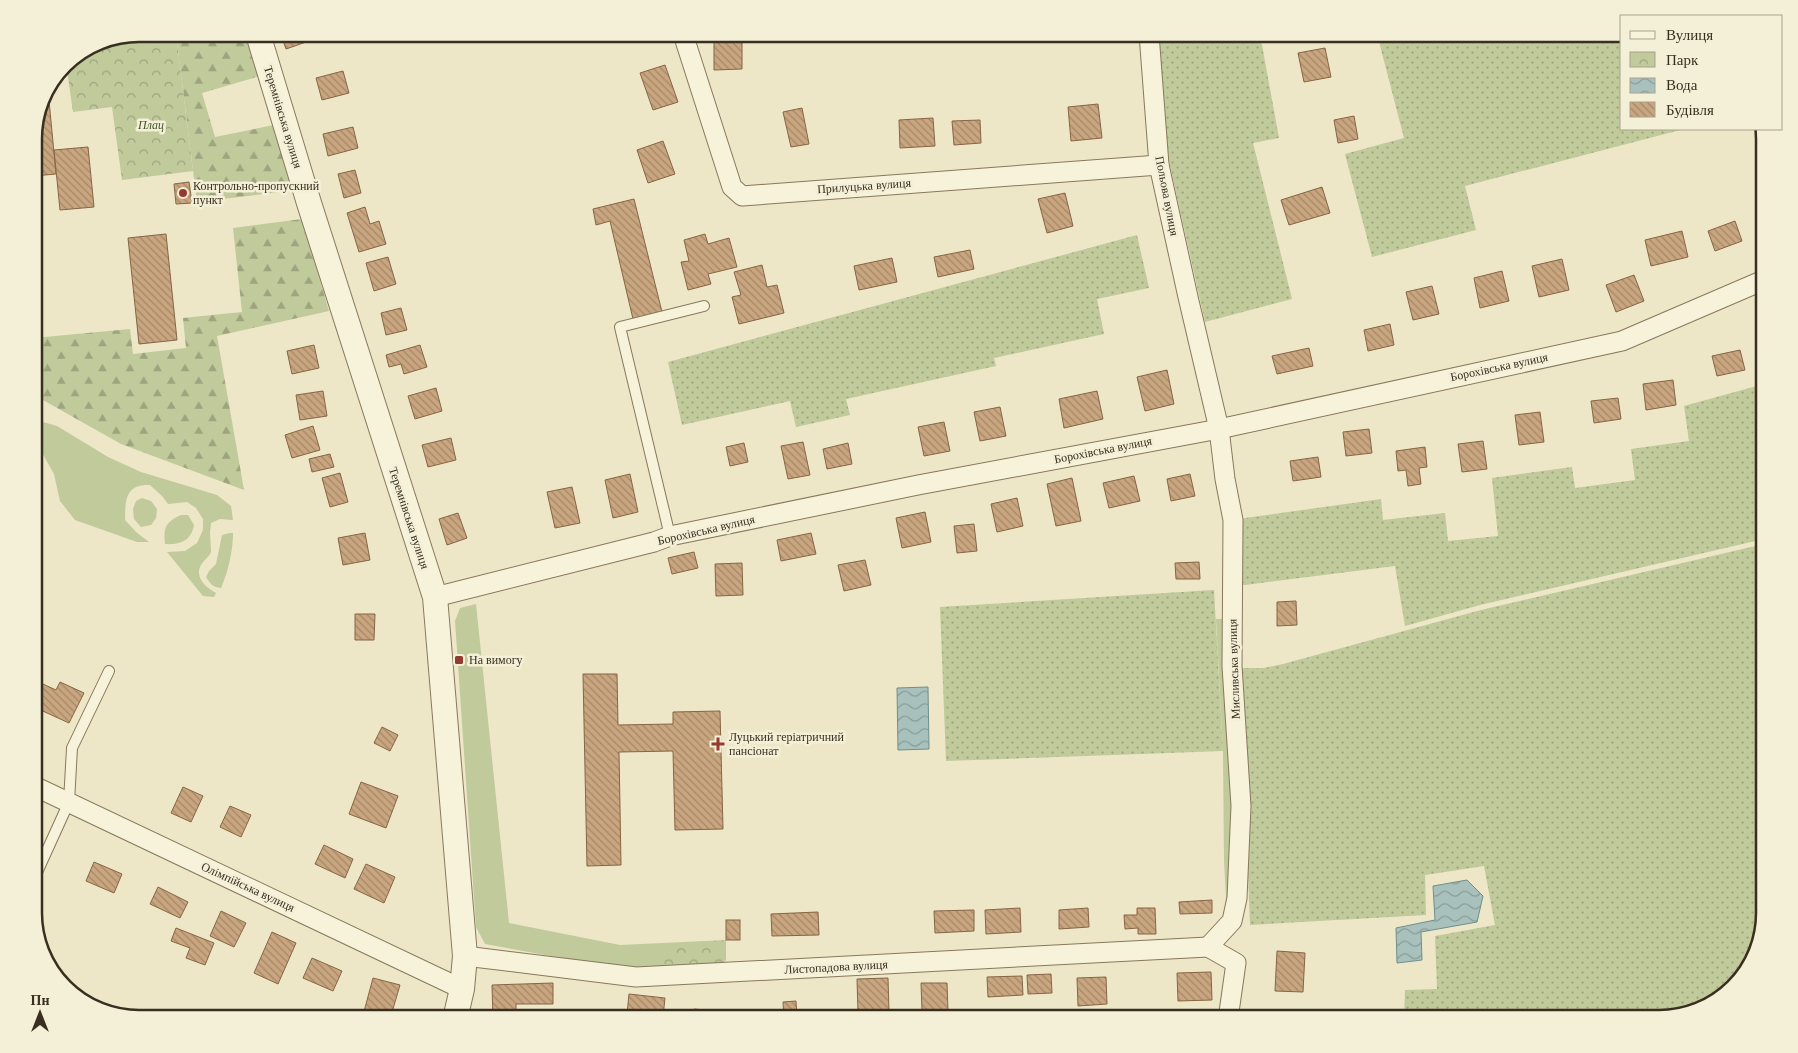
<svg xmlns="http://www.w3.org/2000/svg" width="1798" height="1053" font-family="'Times New Roman',serif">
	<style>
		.grass { fill: #c0ca9b }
		.forest { fill: url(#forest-firs) }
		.park { fill: url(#park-crowns) }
		.garden { fill: url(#garden-dots) }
		.water { fill: url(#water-waves); stroke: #6f8f8a }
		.building { fill: url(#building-back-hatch); stroke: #866544 }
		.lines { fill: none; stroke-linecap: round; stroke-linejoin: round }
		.service-casing { stroke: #88785d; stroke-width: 12 }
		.minor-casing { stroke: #88785d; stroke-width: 21 }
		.tertiary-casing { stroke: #88785d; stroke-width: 26 }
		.service { stroke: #f7f2da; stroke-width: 10 }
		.minor { stroke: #f7f2da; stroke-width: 19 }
		.tertiary { stroke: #f7f2da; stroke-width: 24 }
		.poi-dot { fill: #943a30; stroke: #f4efd7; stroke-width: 2 }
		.labels { text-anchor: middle; stroke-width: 5; stroke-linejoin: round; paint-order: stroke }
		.street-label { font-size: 12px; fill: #392f20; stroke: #f4efd7 }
		.park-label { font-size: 12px; font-style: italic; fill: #445428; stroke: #f4efd7 }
		.poi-label { font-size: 12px; fill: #392f20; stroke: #f4efd7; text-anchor: start }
		.rim { fill: none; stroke: #392f20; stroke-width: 2.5 }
	</style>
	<defs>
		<pattern id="forest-firs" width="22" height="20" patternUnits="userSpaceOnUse" patternTransform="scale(1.25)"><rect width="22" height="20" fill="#c0ca9b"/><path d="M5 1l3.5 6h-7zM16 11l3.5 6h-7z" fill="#9da47e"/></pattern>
		<pattern id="park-crowns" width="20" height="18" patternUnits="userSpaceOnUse" patternTransform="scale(1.25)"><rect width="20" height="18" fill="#c0ca9b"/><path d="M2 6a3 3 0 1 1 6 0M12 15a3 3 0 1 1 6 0" fill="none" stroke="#9da47e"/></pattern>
		<pattern id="garden-dots" width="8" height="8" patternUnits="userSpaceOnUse" patternTransform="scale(1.25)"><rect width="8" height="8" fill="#c0ca9b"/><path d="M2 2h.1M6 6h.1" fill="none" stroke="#9da47e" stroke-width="1.8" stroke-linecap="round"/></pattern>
		<pattern id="water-waves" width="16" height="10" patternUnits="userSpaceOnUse" patternTransform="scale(1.25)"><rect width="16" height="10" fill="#a8c1bc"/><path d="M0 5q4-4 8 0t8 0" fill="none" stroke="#8a9d98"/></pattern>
		<pattern id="building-back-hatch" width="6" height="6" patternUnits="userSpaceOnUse" patternTransform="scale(1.25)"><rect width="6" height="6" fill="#c9a67f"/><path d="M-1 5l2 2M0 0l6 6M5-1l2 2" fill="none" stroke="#a48868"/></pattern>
	</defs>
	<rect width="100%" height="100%" fill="#ede6c7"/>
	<g class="grass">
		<path d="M43,422L57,426L108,457L141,472L217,495L231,506L233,520L220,519L211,523L210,532L211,552C209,557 204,560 201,565C194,577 206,588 216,593L214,597L203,596L167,552L185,551L197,543L203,530V519L196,508L187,502L168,504L162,496L150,485C126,484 125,499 125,520L136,532L149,542H137L75,520L60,501L54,474L36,442L34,435L35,426Z"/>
		<polygon points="142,498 151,501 157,509 156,518 151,525 141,527 134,519 133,509 136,501"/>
		<path d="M181,515H188L194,525C191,541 180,545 165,544C163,527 166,522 181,515Z"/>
		<path d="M230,533H233C233,551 228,572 221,588C212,587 210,583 206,577L209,571L216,564L222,535Z"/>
		<polygon points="476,604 509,923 620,945 663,943 663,969 628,970 485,944 476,927 455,621 460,608"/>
		<polygon points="1216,619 1226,619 1234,769 1231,898 1224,914 1226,898 1224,860 1223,751"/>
	</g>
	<g class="forest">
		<polygon points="176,34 202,34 205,40 225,34 248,34 260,76 202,93 215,137 274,125 291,181 278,184 280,192 197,202"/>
		<polygon points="302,219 329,311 217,336 244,490 121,444 34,395 34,338 130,329 133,354 186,348 183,318 242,312 233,228"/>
	</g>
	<g class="park">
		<polygon points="139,34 176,34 193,171 122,180 112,107 73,112 66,63 99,42"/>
		<polygon points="726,940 726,960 720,967 663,969 663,943"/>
	</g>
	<g class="garden">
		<polygon points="1158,34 1260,34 1279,138 1253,143 1292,299 1205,322 1167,152"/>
		<polygon points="1377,34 1622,34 1622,129 1684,129 1465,186 1476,230 1372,257 1345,154 1404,138"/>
		<polygon points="1137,235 1149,288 1097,299 1104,334 994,358 996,366 846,399 850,415 796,427 790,401 682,425 668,362"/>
		<polygon points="1764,384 1764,539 1480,605 1405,626 1395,566 1237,586 1238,519 1381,499 1383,520 1445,513 1448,541 1498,536 1492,478 1572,467 1575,488 1635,480 1631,449 1689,441 1684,406"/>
		<polygon points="1764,544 1764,914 1750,967 1711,1005 1659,1019 1404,1019 1405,990 1437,989 1435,936 1495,925 1484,866 1425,875 1426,915 1250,925 1240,668 1264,668 1283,664 1481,610"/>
		<polygon points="1214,590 1223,751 946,761 940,607"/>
	</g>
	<g class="water">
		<polygon points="928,687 929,749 898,750 897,688"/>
		<polygon points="1467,880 1483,896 1477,922 1421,932 1422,960 1397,963 1396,928 1435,920 1433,886"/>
	</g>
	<g class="building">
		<polygon points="284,34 306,34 309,41 286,49 281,35"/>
		<polygon points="714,34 742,34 742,69 714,70"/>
		<polygon points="1325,48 1331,77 1304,82 1298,53"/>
		<polygon points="665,65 678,102 653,110 640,73"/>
		<polygon points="343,71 349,93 322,100 316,78"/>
		<polygon points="48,90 56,174 34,176 34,133 42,99"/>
		<polygon points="1098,104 1102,138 1071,141 1068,107"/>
		<polygon points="802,108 809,144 791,147 783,112"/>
		<polygon points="1354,116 1358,139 1338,143 1334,120"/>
		<polygon points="933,118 935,146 900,148 899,120"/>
		<polygon points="980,120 981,143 954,145 952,121"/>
		<polygon points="353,127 358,148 328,156 323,134"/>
		<polygon points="663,141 675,174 648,183 637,150"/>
		<polygon points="88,147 94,207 60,210 54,150"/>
		<polygon points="355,170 361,193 344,198 338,174"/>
		<polygon points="189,182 192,203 176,204 174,184"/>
		<polygon points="1322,187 1330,213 1289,225 1281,200"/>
		<polygon points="1065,193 1073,226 1047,233 1038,199"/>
		<polygon points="634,199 662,312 633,319 610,221 596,225 593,209"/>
		<polygon points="365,207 370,224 379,221 386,244 359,252 347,213"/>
		<polygon points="1735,221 1742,241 1715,251 1708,231"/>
		<polygon points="1682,231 1688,257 1651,266 1645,240"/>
		<polygon points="166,234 177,340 139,344 128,238"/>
		<polygon points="705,234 708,244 729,238 737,267 708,274 711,284 688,290 681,262 689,261 684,240"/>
		<polygon points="970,250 974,269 938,277 934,257"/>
		<polygon points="388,257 396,284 374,291 366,263"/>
		<polygon points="892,258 897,282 859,290 854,266"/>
		<polygon points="1562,259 1569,290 1539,297 1532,266"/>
		<polygon points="762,265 767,287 777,285 784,313 739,324 732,297 741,295 734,272"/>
		<polygon points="1502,271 1509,301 1480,308 1474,278"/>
		<polygon points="1634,275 1644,301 1616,312 1606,285"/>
		<polygon points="1432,286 1439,314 1413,320 1406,292"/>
		<polygon points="401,308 407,330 386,335 381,313"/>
		<polygon points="1390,324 1394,345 1368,351 1364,330"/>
		<polygon points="314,345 319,368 292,374 287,351"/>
		<polygon points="420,345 427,367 404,374 401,364 389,367 386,355"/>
		<polygon points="1309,348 1313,366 1277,374 1272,356"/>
		<polygon points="1740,350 1745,370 1717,376 1712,356"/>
		<polygon points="1167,370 1174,404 1145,411 1137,377"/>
		<polygon points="1673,380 1676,405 1646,410 1643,384"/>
		<polygon points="436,388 442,411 415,419 408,396"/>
		<polygon points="323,391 327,416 300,420 296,395"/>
		<polygon points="1097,391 1103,419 1064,428 1059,399"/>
		<polygon points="1618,398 1621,419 1594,423 1591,401"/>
		<polygon points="1000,407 1006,436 980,441 974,412"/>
		<polygon points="1540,412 1544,442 1519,445 1515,415"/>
		<polygon points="944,422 950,451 924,456 918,427"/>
		<polygon points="313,426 320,450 292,458 285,435"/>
		<polygon points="1369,429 1372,453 1346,456 1343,432"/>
		<polygon points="451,438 456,460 428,467 422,445"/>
		<polygon points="1483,441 1487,469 1462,472 1458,444"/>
		<polygon points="803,442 810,475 788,479 781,446"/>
		<polygon points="744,443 748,462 730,466 726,447"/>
		<polygon points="848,443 852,464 827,469 823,449"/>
		<polygon points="1425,447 1427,467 1419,468 1421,484 1408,486 1406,470 1398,471 1396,451"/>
		<polygon points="330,454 334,467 312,472 309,459"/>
		<polygon points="1318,457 1321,477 1293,481 1290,461"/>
		<polygon points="340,473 348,502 330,507 322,478"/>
		<polygon points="630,474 638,512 613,518 605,480"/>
		<polygon points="1190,474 1195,496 1171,501 1167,479"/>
		<polygon points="1134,476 1140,501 1109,508 1103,483"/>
		<polygon points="1072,478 1081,521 1056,526 1047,484"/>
		<polygon points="572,487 580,523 555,528 547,492"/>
		<polygon points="1017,498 1023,526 997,532 991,504"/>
		<polygon points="925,512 931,542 902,548 896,518"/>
		<polygon points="458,513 467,538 447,545 439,519"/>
		<polygon points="974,524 977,551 957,553 954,526"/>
		<polygon points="365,533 370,560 343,565 338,538"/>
		<polygon points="811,533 816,554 781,561 777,540"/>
		<polygon points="694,552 698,568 672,574 668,558"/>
		<polygon points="865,560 871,585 844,591 838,565"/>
		<polygon points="1199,562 1200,579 1176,579 1175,563"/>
		<polygon points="742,563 743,595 716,596 715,564"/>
		<polygon points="1296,601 1297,625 1277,626 1277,602"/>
		<polygon points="355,614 375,614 374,640 355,640"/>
		<polygon points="583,674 617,674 618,725 673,724 673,712 720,711 723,829 675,830 673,751 619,752 621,865 587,866"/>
		<polygon points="34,680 56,690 60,682 84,693 69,723 34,707"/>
		<polygon points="382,727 398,735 390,751 374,743"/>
		<polygon points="361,782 398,796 386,828 349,814"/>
		<polygon points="183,787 203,796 191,822 171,813"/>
		<polygon points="230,806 251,815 241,837 220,827"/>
		<polygon points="324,845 353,859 345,878 315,864"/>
		<polygon points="94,862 122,874 114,893 86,881"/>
		<polygon points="366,864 395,877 384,903 354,889"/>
		<polygon points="158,887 188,902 180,918 150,904"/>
		<polygon points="1212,900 1212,913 1180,914 1179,902"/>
		<polygon points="1020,908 1021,932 986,934 985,910"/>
		<polygon points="1088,908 1089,927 1059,929 1059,910"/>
		<polygon points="1137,908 1155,908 1156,934 1138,934 1138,928 1125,929 1124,915 1137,915"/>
		<polygon points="974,910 974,931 935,933 934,911"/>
		<polygon points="221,911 246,923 234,947 210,936"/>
		<polygon points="818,912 819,935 772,936 771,914"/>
		<rect x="726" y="920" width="14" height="20"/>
		<polygon points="176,928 214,943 205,965 186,958 190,948 171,941"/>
		<polygon points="272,932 296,943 278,984 254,973"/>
		<polygon points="1277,951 1305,953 1303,992 1275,991"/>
		<polygon points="312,958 342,971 333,991 303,978"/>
		<polygon points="1211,972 1212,1000 1178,1001 1177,973"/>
		<polygon points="1051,974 1052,993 1028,994 1027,975"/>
		<polygon points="1022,976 1023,995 988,997 987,977"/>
		<polygon points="1106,977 1107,1004 1078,1006 1077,978"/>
		<polygon points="373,978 400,985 390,1019 362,1019"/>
		<polygon points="888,978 889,1012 858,1013 857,979"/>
		<polygon points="553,983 553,1004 516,1004 516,1019 493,1019 492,985"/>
		<polygon points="921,983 947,983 948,1011 922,1012"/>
		<polygon points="629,994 665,998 663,1017 627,1014"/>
		<polygon points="796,1001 797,1019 784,1019 783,1002"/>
		<polygon points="694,1009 728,1012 727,1019 693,1019"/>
	</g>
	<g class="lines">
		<defs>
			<g id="service">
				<polyline points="670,536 620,327 704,306"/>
				<polyline points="34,879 69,802 72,748 109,671"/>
			</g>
			<g id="minor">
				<polyline points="683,34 732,187 742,196 1159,165"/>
				<polyline points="1149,34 1159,165 1188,297 1219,429 1225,479 1233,520 1232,666 1241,806 1237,898 1232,921 1208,947 1236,963 1228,1019"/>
				<polyline points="435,597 654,542 670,536 918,485 1219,429 1622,341 1764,280"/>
				<polyline points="34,786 462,989"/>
				<polyline points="465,956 636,977 1208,947"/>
			</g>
			<polyline id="tertiary" points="258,34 309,203 435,597 465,956 462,989 455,1019"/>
		</defs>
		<use href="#service" class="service-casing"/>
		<use href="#minor" class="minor-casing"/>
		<use href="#tertiary" class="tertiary-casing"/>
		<use href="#service" class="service"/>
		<use href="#minor" class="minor"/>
		<use href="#tertiary" class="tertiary"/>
	</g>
	<g class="poi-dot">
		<circle cx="183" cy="193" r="5"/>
		<rect x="454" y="655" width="10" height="10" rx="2.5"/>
		<path d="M715.5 736.5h5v5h5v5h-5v5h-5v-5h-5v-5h5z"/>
	</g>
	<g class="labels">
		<g class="street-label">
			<text transform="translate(283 117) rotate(73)" y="4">Теремнівська вулиця</text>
			<text transform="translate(864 186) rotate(-4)" y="4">Прилуцька вулиця</text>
			<text transform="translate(1167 196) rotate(79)" y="4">Польова вулиця</text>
			<text transform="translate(1499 367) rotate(-12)" y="4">Борохівська вулиця</text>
			<text transform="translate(1103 450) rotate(-11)" y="4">Борохівська вулиця</text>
			<text transform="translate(409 518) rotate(72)" y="4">Теремнівська вулиця</text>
			<text transform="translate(706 530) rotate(-13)" y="4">Борохівська вулиця</text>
			<text transform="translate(1234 669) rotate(-92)" y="4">Мисливська вулиця</text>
			<text transform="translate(248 887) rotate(25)" y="4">Олімпійська вулиця</text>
			<text transform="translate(836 967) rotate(-3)" y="4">Листопадова вулиця</text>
		</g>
		<g class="park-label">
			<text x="151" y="129">Плац</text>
		</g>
		<g class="poi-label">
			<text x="193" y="190">Контрольно-пропускний<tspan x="193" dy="14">пункт</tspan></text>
			<text x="469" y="664">На вимогу</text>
			<text x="729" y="741">Луцький геріатричний<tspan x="729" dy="14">пансіонат</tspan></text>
		</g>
	</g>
	<path d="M0 0H1798V1053H0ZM139 42H1659A97 97 0 0 1 1756 139V913A97 97 0 0 1 1659 1010H139A97 97 0 0 1 42 913V139A97 97 0 0 1 139 42Z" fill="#f4efd7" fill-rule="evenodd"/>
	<path class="rim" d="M139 42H1659A97 97 0 0 1 1756 139V913A97 97 0 0 1 1659 1010H139A97 97 0 0 1 42 913V139A97 97 0 0 1 139 42Z"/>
	<rect x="1620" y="15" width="162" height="115" fill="#f4efd7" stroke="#a9a28e"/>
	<rect x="1630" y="31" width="25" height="8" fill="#f7f2da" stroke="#a9a28e"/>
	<text x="1666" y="40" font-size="15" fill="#392f20">Вулиця</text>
	<rect x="1630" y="52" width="25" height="15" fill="url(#park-crowns)" stroke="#a9a28e"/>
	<text x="1666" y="65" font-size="15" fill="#392f20">Парк</text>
	<rect x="1630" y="78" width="25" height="15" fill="url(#water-waves)" stroke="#a9a28e"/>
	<text x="1666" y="90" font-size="15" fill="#392f20">Вода</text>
	<rect x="1630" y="102" width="25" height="15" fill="url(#building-back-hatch)" stroke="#a9a28e"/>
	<text x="1666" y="115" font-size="15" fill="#392f20">Будівля</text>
	<g transform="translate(40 1013)" stroke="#f4efd7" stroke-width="4" paint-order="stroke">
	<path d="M0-4L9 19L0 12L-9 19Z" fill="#392f20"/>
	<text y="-8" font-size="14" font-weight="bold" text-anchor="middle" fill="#392f20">Пн</text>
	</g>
</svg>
